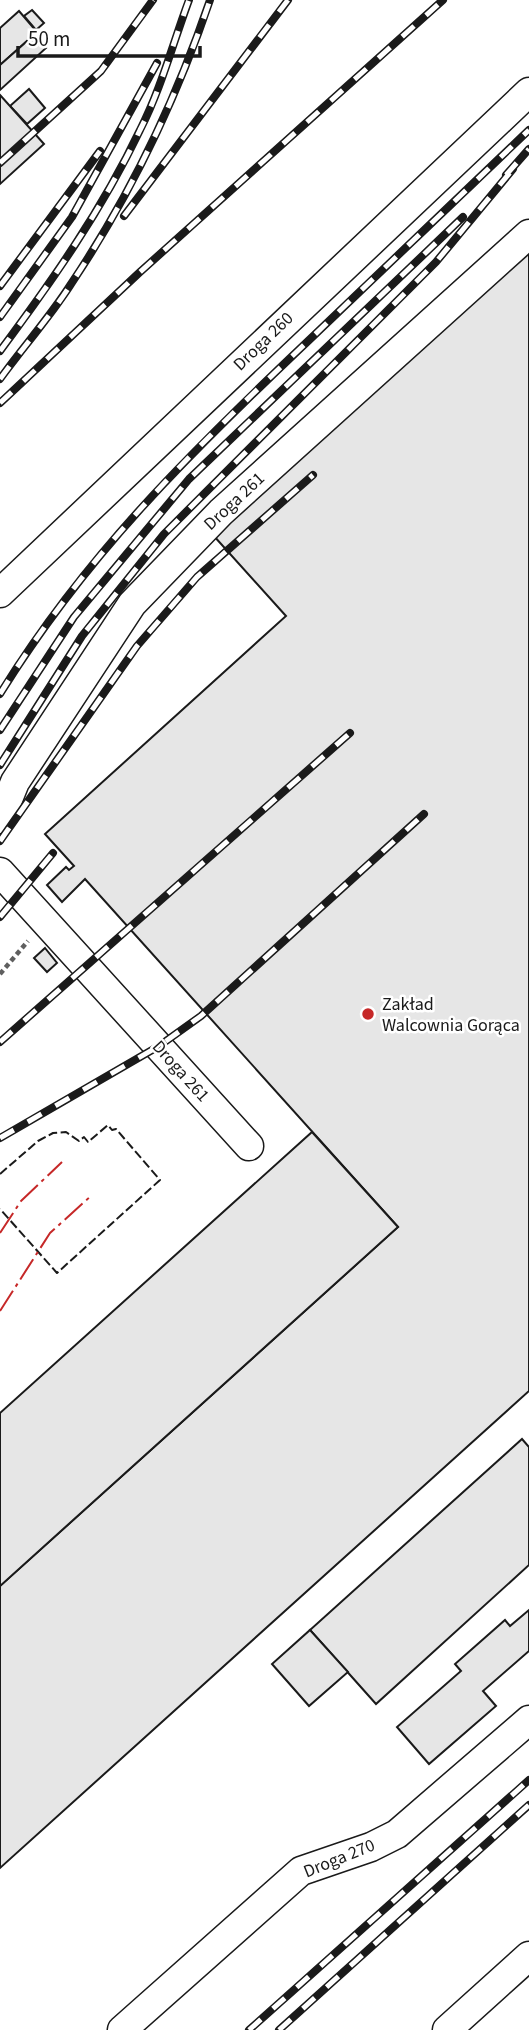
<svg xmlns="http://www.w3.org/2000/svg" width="529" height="2030" font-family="'Source Sans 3',sans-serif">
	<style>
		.building { fill: #e6e6e6; stroke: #1a1a1a; stroke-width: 2 }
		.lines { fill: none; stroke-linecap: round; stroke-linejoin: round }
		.minor-casing { stroke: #1a1a1a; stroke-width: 31 }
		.path { stroke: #5f5f5f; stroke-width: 4.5; stroke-dasharray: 5 3.5; stroke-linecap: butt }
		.minor { stroke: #fff; stroke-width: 28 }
		.rail-casing { stroke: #1a1a1a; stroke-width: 8 }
		.rail { stroke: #fff; stroke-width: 5; stroke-dasharray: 16; stroke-linecap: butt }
		.fence { stroke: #1a1a1a; stroke-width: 2; stroke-dasharray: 9 3.5; stroke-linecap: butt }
		.power { stroke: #c62828; stroke-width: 2; stroke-dasharray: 24 5 3.5 5; stroke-linecap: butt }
		.poi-dot { fill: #c62828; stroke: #fff; stroke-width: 2.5 }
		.labels { text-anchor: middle; stroke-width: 5; stroke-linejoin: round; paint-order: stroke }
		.street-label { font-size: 18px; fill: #1a1a1a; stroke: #fff }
		.poi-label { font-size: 18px; fill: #1a1a1a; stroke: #fff; text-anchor: start }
	</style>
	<rect width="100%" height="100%" fill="#fff"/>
	<g class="building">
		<polygon points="32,10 44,23 36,30 24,16"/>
		<polygon points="19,11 37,32 0,65 0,28"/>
		<polygon points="34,35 46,48 0,90 0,65"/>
		<polygon points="29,89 45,108 27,124 10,106"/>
		<polygon points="0,95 44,144 0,184"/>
		<polygon points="529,250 529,1391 0,1868 0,1586 398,1227 85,879 62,902 47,885 66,867 69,870 74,866 45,834 286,616 213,535"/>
		<polygon points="45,948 57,963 47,972 34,958"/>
		<polygon points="312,1132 398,1227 0,1586 0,1413"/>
		<polygon points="522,1439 529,1447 529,1565 376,1704 310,1630"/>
		<polygon points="529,1610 529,1651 483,1691 496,1706 429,1764 397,1727 461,1671 455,1664 505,1620 510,1626"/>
		<polygon points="310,1630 348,1672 309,1706 272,1664"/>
	</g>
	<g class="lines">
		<defs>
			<g id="minor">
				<polyline points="0,593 529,92"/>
				<polyline points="0,819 15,782 132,604 221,512 529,234"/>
				<polyline points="0,872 249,1146"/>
				<polyline points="122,2030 301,1871 371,1847 397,1834 529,1720"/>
				<polyline points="447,2030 529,1956"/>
			</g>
		</defs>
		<use href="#minor" class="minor-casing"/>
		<polyline class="path" points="0,974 28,941"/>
		<use href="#minor" class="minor"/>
		<defs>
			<g id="rail">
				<polyline points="0,163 101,71 153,0"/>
				<polyline points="506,175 529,149"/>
				<polyline points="124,216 288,0"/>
				<polyline points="0,286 100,151"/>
				<polyline points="0,317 72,217 157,63"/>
				<path d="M0,351C52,281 102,210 140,130C161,89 173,43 189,0"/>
				<path d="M0,379C23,347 50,317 71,284C130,196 176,100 210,0"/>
				<polyline points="0,403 140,272 443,0"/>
				<path d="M0,694C86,555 188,455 306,343C380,272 455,201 529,130"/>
				<polyline points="0,730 74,617 189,479 463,217"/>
				<polyline points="0,765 82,636 164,534 436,262 513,169"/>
				<polyline points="0,841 137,646 197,577 313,475"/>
				<polyline points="0,917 53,853"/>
				<polyline points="0,1042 350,733"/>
				<polyline points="0,1138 159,1046 201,1016 424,814"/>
				<polyline points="249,2030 529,1780"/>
				<polyline points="279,2030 529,1805"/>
			</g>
		</defs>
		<use href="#rail" class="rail-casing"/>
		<use href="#rail" class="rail"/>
		<polyline class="fence" points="0,1174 38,1141 53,1133 66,1132 79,1141 84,1137 88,1142 108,1125 112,1130 116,1129 160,1180 57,1273 0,1209"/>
		<g class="power">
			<polyline points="0,1233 21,1201 62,1162"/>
			<polyline points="0,1311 50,1233 92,1195"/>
		</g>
	</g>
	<circle class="poi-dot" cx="368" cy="1014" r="7"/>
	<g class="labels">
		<g class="street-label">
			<text transform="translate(263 341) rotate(-44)" y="6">Droga 260</text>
			<text transform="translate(234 501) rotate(-43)" y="6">Droga 261</text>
			<text transform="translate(181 1071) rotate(48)" y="6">Droga 261</text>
			<text transform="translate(339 1858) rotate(-22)" y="6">Droga 270</text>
		</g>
		<g class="poi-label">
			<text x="382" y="1010">Zakład<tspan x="382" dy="21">Walcownia Gorąca</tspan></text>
		</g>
	</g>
	<path d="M18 46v10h182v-10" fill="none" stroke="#1a1a1a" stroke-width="3.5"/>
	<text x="28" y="46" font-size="21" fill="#1a1a1a" stroke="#ffffff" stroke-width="5" paint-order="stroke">50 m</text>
</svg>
